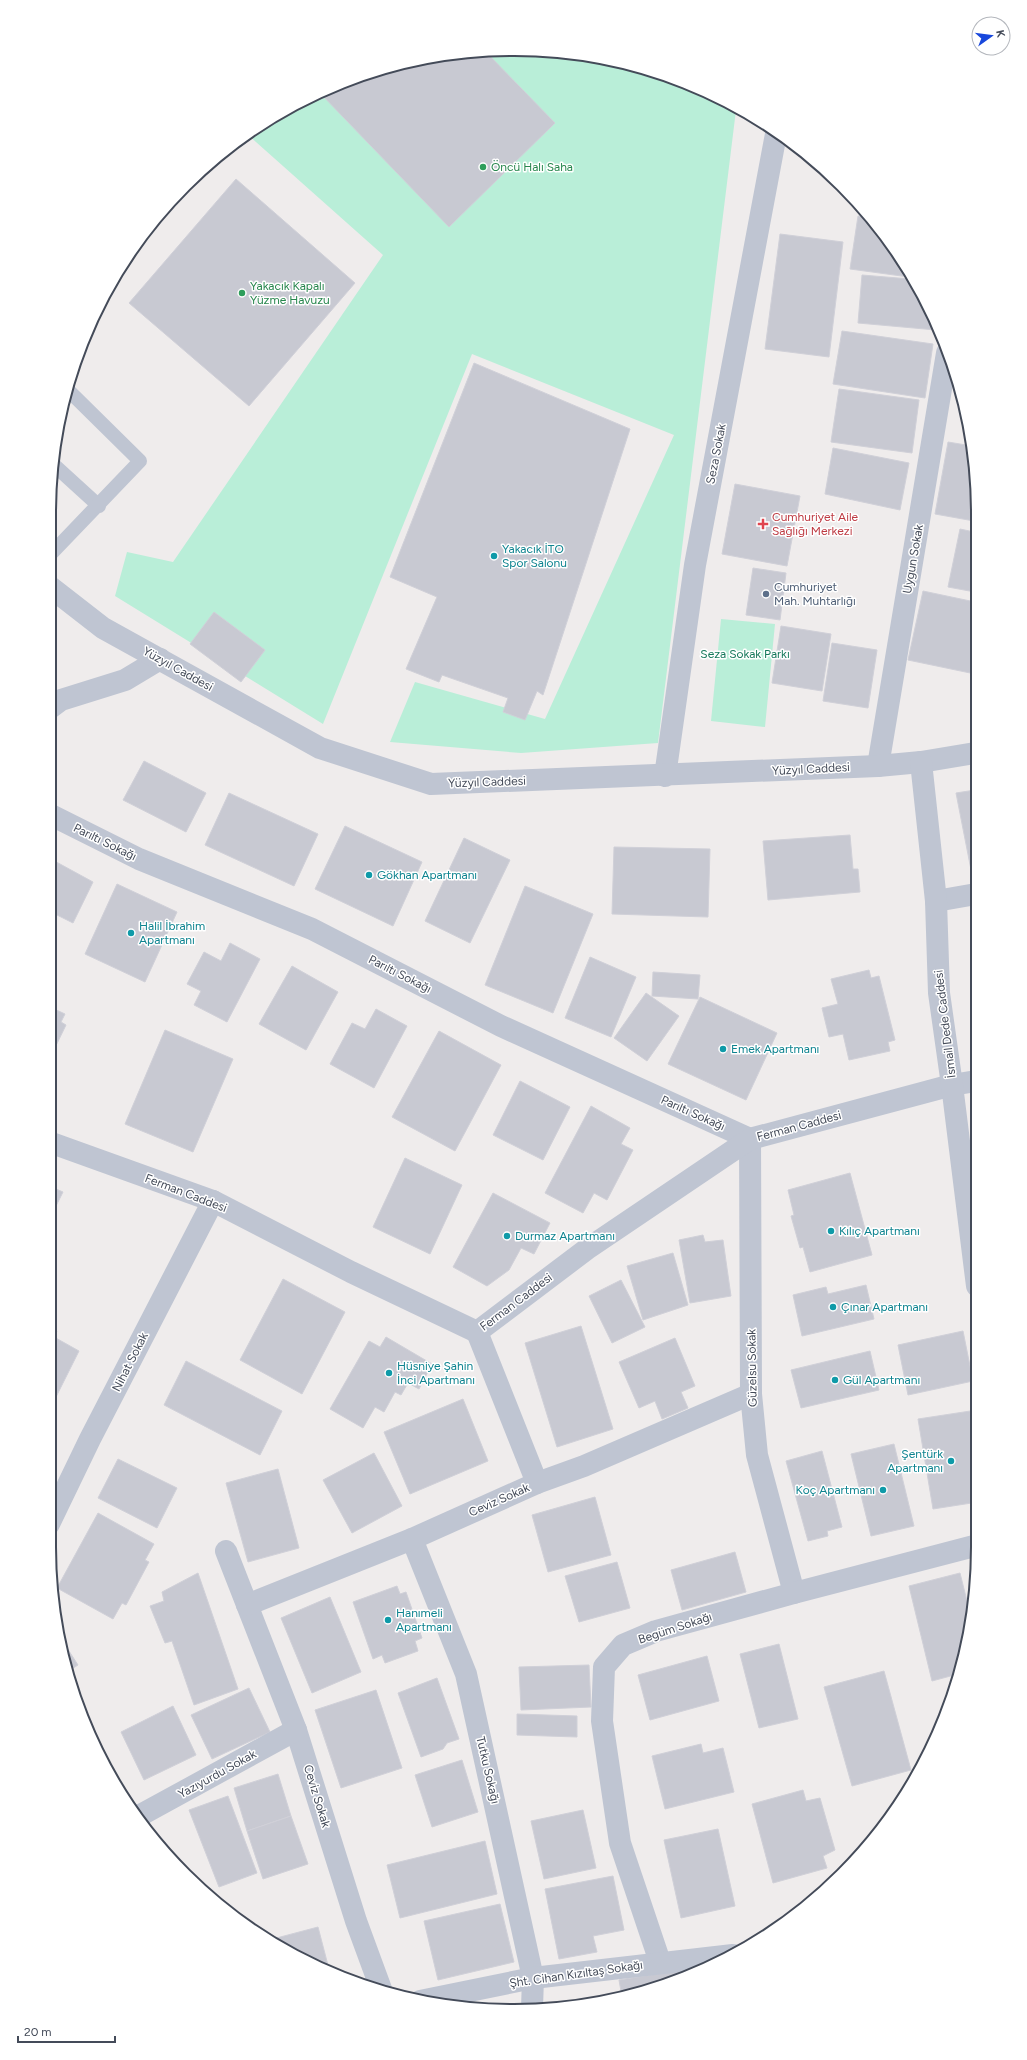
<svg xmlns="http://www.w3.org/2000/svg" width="1027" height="2060" font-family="Figtree,sans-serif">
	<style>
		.green { fill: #b9eed8 }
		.building { fill: #c8c9d2; stroke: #d0d0d8 }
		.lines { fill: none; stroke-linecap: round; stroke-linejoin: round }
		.service { stroke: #bfc5d2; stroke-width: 14 }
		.minor { stroke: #bfc5d2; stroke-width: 22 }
		.tertiary { stroke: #bfc5d2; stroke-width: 22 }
		.leisure-dot { fill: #2e9e5b; stroke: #fff; stroke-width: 1.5 }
		.health-dot { fill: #e0444e; stroke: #fff; stroke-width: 1.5 }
		.culture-dot { fill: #0f9aa8; stroke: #fff; stroke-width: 1.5 }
		.service-dot { fill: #5c6f8a; stroke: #fff; stroke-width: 1.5 }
		.labels { text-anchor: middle; stroke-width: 3; stroke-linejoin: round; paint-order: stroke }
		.leisure-label { font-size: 12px; fill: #27864d; stroke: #fff; text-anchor: start }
		.street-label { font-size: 12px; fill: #444b59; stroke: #fff }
		.health-label { font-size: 12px; fill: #be3a42; stroke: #fff; text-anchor: start }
		.culture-label { font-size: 12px; fill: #0d838f; stroke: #fff; text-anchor: start }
		.service-label { font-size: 12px; fill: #4e5e75; stroke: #fff; text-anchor: start }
		.park-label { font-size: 12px; fill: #16795b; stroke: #fff }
		.rim { fill: none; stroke: #444b59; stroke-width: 2 }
	</style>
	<rect width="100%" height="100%" fill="#efecec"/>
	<g class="green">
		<polygon points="514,49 604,58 691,84 736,110 658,743 521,753 390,742 415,682 545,719 674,435 472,354 323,724 115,596 127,552 173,562 383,255 247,134 256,127 336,84 423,58"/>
		<polygon points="721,619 775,624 765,727 711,721"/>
	</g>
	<g class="building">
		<polygon points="486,52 555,123 449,227 320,93 336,84 423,58"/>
		<polygon points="236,179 355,283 249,406 129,303"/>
		<polygon points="858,216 868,217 882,231 909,277 850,269"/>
		<polygon points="780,234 843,242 829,357 765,349"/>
		<polygon points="862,275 910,279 936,325 936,330 858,323"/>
		<polygon points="842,331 933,344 925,398 833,384"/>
		<polygon points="474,363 630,429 543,695 537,691 525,720 503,712 508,698 442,675 439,682 406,669 437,597 390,577"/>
		<polygon points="839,389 919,400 912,453 831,442"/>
		<polygon points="948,442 972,446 974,453 974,521 935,514"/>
		<polygon points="833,448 909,463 900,510 825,494"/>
		<polygon points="735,484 800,496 787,566 722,554"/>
		<polygon points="960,529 974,532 975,592 948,587"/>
		<polygon points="753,568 786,573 780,620 746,615"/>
		<polygon points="923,591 975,602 975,674 908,660"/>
		<polygon points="214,612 265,650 241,682 190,644"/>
		<polygon points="781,626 831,634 822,691 772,683"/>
		<polygon points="832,643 877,650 868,708 823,701"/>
		<polygon points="144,761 206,793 186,832 123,800"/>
		<polygon points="975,790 976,880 973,880 956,793"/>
		<polygon points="229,793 318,834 294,886 205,845"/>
		<polygon points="345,826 422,862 393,926 315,889"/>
		<polygon points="850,835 853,869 858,869 860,892 768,900 763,841"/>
		<polygon points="464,838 510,860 470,943 425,921"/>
		<polygon points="614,847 710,849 708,917 612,914"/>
		<polygon points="49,858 93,882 73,923 51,912 49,916"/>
		<polygon points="117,884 177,912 145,982 85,954"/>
		<polygon points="525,886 593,914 553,1013 485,985"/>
		<polygon points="230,943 260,959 227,1022 194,1005 201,991 187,984 204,952 221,961"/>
		<polygon points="590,957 636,977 611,1037 565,1018"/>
		<polygon points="292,966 338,992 306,1050 259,1024"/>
		<polygon points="869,970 871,978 879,976 895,1040 888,1042 890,1051 849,1060 843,1034 829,1037 822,1008 838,1004 831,979"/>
		<polygon points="653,972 700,975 698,999 652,996"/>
		<polygon points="646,993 679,1016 647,1061 614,1038"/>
		<polygon points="700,997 777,1033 746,1100 668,1064"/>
		<polygon points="49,1002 52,1003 50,1007 65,1014 61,1022 66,1025 49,1060"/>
		<polygon points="376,1009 407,1026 374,1088 330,1064 352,1023 365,1029"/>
		<polygon points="165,1030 233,1059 193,1152 125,1124"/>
		<polygon points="439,1031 501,1065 455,1151 392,1117"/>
		<polygon points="520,1081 570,1107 543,1160 493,1135"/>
		<polygon points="591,1106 630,1128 621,1144 633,1150 607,1200 594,1193 583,1213 545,1193"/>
		<polygon points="405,1158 462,1185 430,1254 373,1227"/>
		<polygon points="850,1173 872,1255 810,1272 803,1247 800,1248 791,1216 794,1215 788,1190"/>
		<polygon points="49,1186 63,1192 49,1220"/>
		<polygon points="493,1193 550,1223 534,1254 521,1248 509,1270 487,1286 453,1267"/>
		<polygon points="703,1235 705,1242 723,1240 731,1296 690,1303 679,1240"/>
		<polygon points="673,1253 688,1305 643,1320 627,1266"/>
		<polygon points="283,1279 345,1312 302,1394 240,1360"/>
		<polygon points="621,1280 645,1327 612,1343 589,1296"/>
		<polygon points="866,1285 874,1319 802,1336 793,1295 826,1287 828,1294"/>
		<polygon points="581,1326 613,1429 557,1447 525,1343"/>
		<polygon points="49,1327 57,1331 54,1337 79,1351 53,1403 49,1401"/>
		<polygon points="963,1331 973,1381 908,1395 898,1345"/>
		<polygon points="386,1337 432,1364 419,1389 408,1383 401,1395 395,1392 384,1412 375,1407 363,1428 330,1409 369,1341 380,1347"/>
		<polygon points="675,1338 695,1386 681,1392 688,1408 662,1419 655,1401 639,1408 619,1362"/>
		<polygon points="870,1351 879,1390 801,1408 791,1370"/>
		<polygon points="186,1361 282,1411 260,1455 164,1405"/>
		<polygon points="463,1399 488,1461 410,1494 384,1432"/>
		<polygon points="977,1410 978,1502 933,1509 918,1419"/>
		<polygon points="894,1444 914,1526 871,1536 851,1454"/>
		<polygon points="822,1451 842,1527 827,1531 828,1536 808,1541 786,1461"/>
		<polygon points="374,1453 402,1506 352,1533 323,1480"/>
		<polygon points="118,1459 177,1488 157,1528 98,1498"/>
		<polygon points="278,1469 299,1548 248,1562 226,1483"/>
		<polygon points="595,1497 611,1555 548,1572 532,1515"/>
		<polygon points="98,1513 154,1544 145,1560 149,1562 126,1605 122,1603 113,1619 57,1588"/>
		<polygon points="735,1552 746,1592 682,1610 671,1570"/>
		<polygon points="617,1562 630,1608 579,1622 565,1576"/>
		<polygon points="198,1573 238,1689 194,1705 172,1641 165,1643 150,1606 164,1601 162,1592"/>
		<polygon points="960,1573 971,1617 969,1637 958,1674 932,1681 909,1586"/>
		<polygon points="397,1586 400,1594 406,1592 422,1638 415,1641 418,1651 385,1663 382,1655 373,1659 353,1602"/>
		<polygon points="330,1597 361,1672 312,1693 281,1618"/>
		<polygon points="58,1634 78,1665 67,1672 58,1637"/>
		<polygon points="779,1644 798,1719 759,1728 740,1654"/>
		<polygon points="707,1656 719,1701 650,1720 638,1675"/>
		<polygon points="589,1665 591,1707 521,1710 519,1667"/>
		<polygon points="884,1671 911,1770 852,1786 824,1687"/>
		<polygon points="437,1678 459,1739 447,1743 443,1749 421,1757 398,1693"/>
		<polygon points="249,1688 270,1732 212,1759 191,1715"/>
		<polygon points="376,1690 402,1768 341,1788 315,1710"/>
		<polygon points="173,1706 196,1755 144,1780 121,1732"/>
		<polygon points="517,1714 577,1716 577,1737 517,1735"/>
		<polygon points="701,1744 703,1753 723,1748 734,1792 665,1809 652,1756"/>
		<polygon points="462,1760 478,1812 432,1827 415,1775"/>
		<polygon points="278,1774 291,1816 247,1831 234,1788"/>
		<polygon points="803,1790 806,1801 820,1798 835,1850 823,1856 827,1868 773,1883 752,1804"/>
		<polygon points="228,1796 257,1873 219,1887 189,1810"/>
		<polygon points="583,1810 596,1868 544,1879 531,1821"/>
		<polygon points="291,1816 308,1864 263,1879 247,1831"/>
		<polygon points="718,1829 735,1906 681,1918 664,1840"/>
		<polygon points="485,1841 497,1894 400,1918 387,1865"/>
		<polygon points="165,1842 170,1856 159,1844"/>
		<polygon points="613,1876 624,1930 593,1936 597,1952 559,1959 545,1889"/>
		<polygon points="500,1904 514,1962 438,1980 424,1921"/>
		<polygon points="318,1927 330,1973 269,1940"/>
		<polygon points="711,1965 634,1995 622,1997 619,1980"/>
		<polygon points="597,1999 597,2002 574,2007 544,2008"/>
		<polygon points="495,2007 495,2010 481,2010"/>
	</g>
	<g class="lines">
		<g class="service">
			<polyline points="54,465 99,506"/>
			<polyline points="49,556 140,461 68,390"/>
		</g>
		<g class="minor">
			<polyline points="49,709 61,700 125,680 160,659"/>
			<polyline points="878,766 947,353"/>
			<polyline points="665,776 695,565 776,134"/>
			<polyline points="49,814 139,859 312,929 501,1026 750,1139 751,1394 757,1455 794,1593"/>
			<polyline points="936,901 976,894"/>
			<polyline points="49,1142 213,1201 351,1272 477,1332 587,1249 750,1139 952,1085 976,1081"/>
			<polyline points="477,1332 537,1483"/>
			<polyline points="49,1524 90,1439 213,1201"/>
			<polyline points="412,1539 466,1674 533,1978 532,2008"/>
			<polyline points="226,1551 296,1730 356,1921 381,1989"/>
			<polyline points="247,1605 412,1539 537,1483 584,1466 751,1394"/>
			<polyline points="137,1817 296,1730"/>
			<polyline points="660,1962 620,1843 602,1721 604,1667 623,1645 656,1631 794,1593 978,1545"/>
			<polyline points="420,2001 533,1978 733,1955"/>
		</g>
		<g class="tertiary">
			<polyline points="49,586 103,628 320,748 431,784 878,766 921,762 975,753"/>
			<polyline points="921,762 936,901 939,993 952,1085 977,1286"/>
		</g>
	</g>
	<g class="leisure-dot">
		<circle cx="483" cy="167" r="4"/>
		<circle cx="242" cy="293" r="4"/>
	</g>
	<path class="health-dot" d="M761 518h4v4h4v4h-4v4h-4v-4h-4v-4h4z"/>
	<g class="culture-dot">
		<circle cx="494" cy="556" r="4"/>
		<circle cx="369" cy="875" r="4"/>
		<circle cx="131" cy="933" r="4"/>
		<circle cx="723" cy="1049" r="4"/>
		<circle cx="831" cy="1231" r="4"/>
		<circle cx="507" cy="1236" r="4"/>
		<circle cx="833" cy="1307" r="4"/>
		<circle cx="389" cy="1373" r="4"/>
		<circle cx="835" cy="1380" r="4"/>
		<circle cx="951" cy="1461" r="4"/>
		<circle cx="883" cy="1490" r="4"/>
		<circle cx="388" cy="1620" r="4"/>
	</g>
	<circle class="service-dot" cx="766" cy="594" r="4"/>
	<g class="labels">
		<g class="leisure-label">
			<text x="491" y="171">Öncü Halı Saha</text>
			<text x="250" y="290">Yakacık Kapalı<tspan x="250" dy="14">Yüzme Havuzu</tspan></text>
		</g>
		<g class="street-label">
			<text transform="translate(716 454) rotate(-79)" y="4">Seza Sokak</text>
			<text transform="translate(913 559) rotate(-80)" y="4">Uygun Sokak</text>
			<text transform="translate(178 669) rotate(29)" y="4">Yüzyıl Caddesi</text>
			<text transform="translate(811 769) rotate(-3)" y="4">Yüzyıl Caddesi</text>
			<text transform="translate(487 782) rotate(-2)" y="4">Yüzyıl Caddesi</text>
			<text transform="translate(105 842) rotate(26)" y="4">Parıltı Sokağı</text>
			<text transform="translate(400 974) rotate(27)" y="4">Parıltı Sokağı</text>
			<text transform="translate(945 1024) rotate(-97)" y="4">İsmail Dede Caddesi</text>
			<text transform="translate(693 1113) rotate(24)" y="4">Parıltı Sokağı</text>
			<text transform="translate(799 1126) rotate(-15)" y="4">Ferman Caddesi</text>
			<text transform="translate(186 1193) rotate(21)" y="4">Ferman Caddesi</text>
			<text transform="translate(516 1302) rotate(-37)" y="4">Ferman Caddesi</text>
			<text transform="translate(130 1362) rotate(-63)" y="4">Nihat Sokak</text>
			<text transform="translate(752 1368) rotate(-91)" y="4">Güzelsu Sokak</text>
			<text transform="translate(499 1500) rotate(-24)" y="4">Ceviz Sokak</text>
			<text transform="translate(675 1628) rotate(-18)" y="4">Begüm Sokağı</text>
			<text transform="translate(488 1770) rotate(77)" y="4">Tutku Sokağı</text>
			<text transform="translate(217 1774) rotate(-29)" y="4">Yazıyurdu Sokak</text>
			<text transform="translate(317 1796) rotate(73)" y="4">Ceviz Sokak</text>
			<text transform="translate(576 1974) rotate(-8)" y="4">Şht. Cihan Kızıltaş Sokağı</text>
		</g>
		<g class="health-label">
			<text x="772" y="521">Cumhuriyet Aile<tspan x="772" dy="14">Sağlığı Merkezi</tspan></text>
		</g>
		<g class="culture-label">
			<text x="502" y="553">Yakacık İTO<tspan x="502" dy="14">Spor Salonu</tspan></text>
			<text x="377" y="879">Gökhan Apartmanı</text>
			<text x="139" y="930">Halil İbrahim<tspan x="139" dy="14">Apartmanı</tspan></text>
			<text x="731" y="1053">Emek Apartmanı</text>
			<text x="839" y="1235">Kılıç Apartmanı</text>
			<text x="515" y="1240">Durmaz Apartmanı</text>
			<text x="841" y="1311">Çınar Apartmanı</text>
			<text x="397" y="1370">Hüsniye Şahin<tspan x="397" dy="14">İnci Apartmanı</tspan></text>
			<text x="843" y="1384">Gül Apartmanı</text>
			<text x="943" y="1458" text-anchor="end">Şentürk<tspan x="943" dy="14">Apartmanı</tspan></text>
			<text x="875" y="1494" text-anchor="end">Koç Apartmanı</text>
			<text x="396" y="1617">Hanımeli<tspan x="396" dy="14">Apartmanı</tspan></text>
		</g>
		<g class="service-label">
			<text x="774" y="591">Cumhuriyet<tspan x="774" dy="14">Mah. Muhtarlığı</tspan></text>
		</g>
		<g class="park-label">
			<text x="745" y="658">Seza Sokak Parkı</text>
		</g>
	</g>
	<path d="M0 0H1027V2060H0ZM513 56H514A457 457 0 0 1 971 513V1547A457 457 0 0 1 514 2004H513A457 457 0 0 1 56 1547V513A457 457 0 0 1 513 56Z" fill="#fff" fill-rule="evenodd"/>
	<path class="rim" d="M513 56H514A457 457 0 0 1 971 513V1547A457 457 0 0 1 514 2004H513A457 457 0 0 1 56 1547V513A457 457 0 0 1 513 56Z"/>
	<g transform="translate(991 36) rotate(76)"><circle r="19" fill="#ffffff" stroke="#b4b7bd"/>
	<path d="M0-3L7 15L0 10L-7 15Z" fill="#1847dc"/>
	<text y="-6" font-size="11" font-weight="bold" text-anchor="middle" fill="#444b59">K</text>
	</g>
	<path d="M18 2036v6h97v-6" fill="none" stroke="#444b59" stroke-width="2"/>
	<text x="24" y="2036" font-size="12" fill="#444b59" stroke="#ffffff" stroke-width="3" paint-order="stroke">20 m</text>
</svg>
